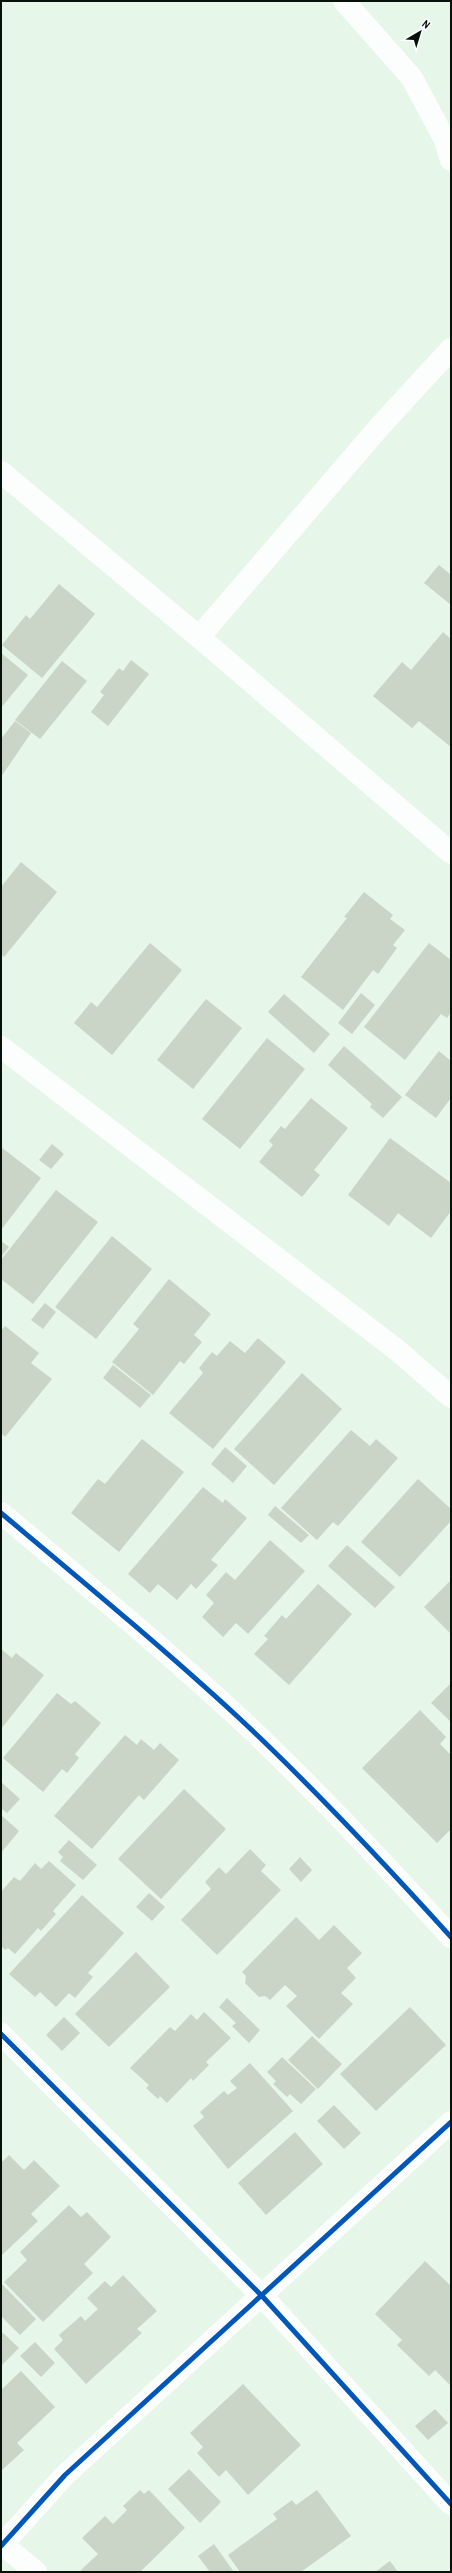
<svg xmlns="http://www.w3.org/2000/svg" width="452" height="2573" font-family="'Archivo Narrow',sans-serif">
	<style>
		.building { fill: #cad4c7 }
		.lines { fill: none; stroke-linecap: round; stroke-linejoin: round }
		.minor { stroke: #fbfefc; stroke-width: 22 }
		.cycleway-casing { stroke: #fff; stroke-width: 8 }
		.cycleway { stroke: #0057b8; stroke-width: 5 }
	</style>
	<rect width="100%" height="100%" fill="#e6f7e9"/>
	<g class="building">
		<polygon points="439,565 451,575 451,605 424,583"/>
		<polygon points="59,584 95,614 42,678 2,645 26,615 30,619"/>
		<polygon points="443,632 451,639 451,747 419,721 412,728 373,696 402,662 411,670"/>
		<polygon points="1,653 28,675 1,708"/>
		<polygon points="131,660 149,674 108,726 91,712 104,695 100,692 119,668 123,671"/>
		<polygon points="62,661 87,681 40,739 15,720"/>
		<polygon points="15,721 31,733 1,777 1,739"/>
		<polygon points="21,862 57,892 4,957 1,954 1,887"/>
		<polygon points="364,892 393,915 390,919 405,930 393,945 397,948 378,974 373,970 343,1010 301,977 347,918 344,917"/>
		<polygon points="150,943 182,970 112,1055 74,1023 91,1002 97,1007"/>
		<polygon points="429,943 451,960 451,1012 447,1018 441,1014 405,1060 364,1027"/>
		<polygon points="361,993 375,1005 352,1034 338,1023"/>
		<polygon points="284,994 330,1034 314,1053 268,1012"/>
		<polygon points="206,999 242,1028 193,1089 157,1060"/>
		<polygon points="267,1038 305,1069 240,1149 202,1119"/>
		<polygon points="344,1046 402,1097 383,1118 370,1107 372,1104 328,1065"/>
		<polygon points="439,1051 451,1061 451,1098 436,1118 405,1095"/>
		<polygon points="311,1098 348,1128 314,1170 320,1175 302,1197 259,1162 273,1145 269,1141 281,1126 285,1129"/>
		<polygon points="390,1138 451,1183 451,1211 431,1238 398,1213 389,1226 348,1195"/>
		<polygon points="52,1144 64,1154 51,1169 39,1160"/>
		<polygon points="1,1147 41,1178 1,1230"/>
		<polygon points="56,1190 98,1222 33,1304 1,1279 1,1260"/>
		<polygon points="112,1236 152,1269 96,1339 55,1307"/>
		<polygon points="1,1241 9,1247 1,1257"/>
		<polygon points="169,1279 211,1314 194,1335 202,1342 184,1364 180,1361 153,1395 112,1362 139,1329 133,1324"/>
		<polygon points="45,1303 56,1312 43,1329 31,1320"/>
		<polygon points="5,1326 39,1353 31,1363 52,1379 5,1437 1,1433 1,1331"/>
		<polygon points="258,1338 286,1362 213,1449 169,1413 203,1373 199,1368 212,1352 217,1356 230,1341 245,1353"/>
		<polygon points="113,1365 151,1395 140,1408 103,1378"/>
		<polygon points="302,1373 342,1409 274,1485 234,1449"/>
		<polygon points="351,1430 370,1446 376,1439 398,1458 338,1526 333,1522 317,1540 281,1508"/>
		<polygon points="142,1439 184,1472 119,1552 71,1513 98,1479 105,1484"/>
		<polygon points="225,1447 247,1466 233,1483 211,1464"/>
		<polygon points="418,1479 451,1509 451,1521 400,1577 361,1542"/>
		<polygon points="203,1487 223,1503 225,1499 247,1518 211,1560 218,1565 196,1589 191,1584 177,1600 158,1584 150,1593 128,1574"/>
		<polygon points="275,1506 309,1535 301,1543 268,1515"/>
		<polygon points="270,1540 305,1571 248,1634 236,1623 223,1637 202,1617 214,1603 206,1595 226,1572 235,1580"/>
		<polygon points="347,1545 395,1587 375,1608 328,1566"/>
		<polygon points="451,1580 451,1634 424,1607"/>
		<polygon points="318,1584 352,1614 289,1685 254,1654 268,1639 264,1636 282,1615 286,1619"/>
		<polygon points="1,1649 12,1658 16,1653 44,1675 1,1729"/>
		<polygon points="451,1683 451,1722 431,1703"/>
		<polygon points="57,1693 71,1704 75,1701 101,1723 75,1754 79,1758 67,1773 62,1769 43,1792 3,1758"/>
		<polygon points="420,1710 446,1737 440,1744 451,1755 451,1829 437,1843 362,1768"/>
		<polygon points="125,1735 137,1745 141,1739 154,1750 160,1743 179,1760 144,1800 139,1795 92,1849 54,1816"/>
		<polygon points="1,1782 20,1799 7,1813 1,1808"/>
		<polygon points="184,1789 226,1829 161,1899 118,1859"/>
		<polygon points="1,1815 19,1831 1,1853"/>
		<polygon points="69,1840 97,1865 83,1880 60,1861 63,1857 58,1852"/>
		<polygon points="250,1849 266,1865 261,1871 281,1890 217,1955 181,1920 211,1889 205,1882 219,1867 226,1874"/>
		<polygon points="300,1857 312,1870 301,1882 289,1869"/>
		<polygon points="49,1861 76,1885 53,1911 56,1914 41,1931 38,1928 15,1954 8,1948 5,1950 1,1946 1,1892 14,1877 20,1881 35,1863 41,1869"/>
		<polygon points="149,1893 165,1907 152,1921 136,1907"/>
		<polygon points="82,1895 124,1933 88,1973 93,1977 75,1998 69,1993 56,2007 40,1992 35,1997 9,1974"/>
		<polygon points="296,1917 319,1940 334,1925 362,1953 347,1968 356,1978 341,1993 353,2004 319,2039 286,2006 297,1996 285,1985 270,2000 265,1996 259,1997 245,1983 246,1976 242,1972"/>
		<polygon points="136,1952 170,1987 109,2047 75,2014"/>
		<polygon points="227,1998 260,2030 249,2043 232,2026 236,2023 219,2007"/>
		<polygon points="410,2007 446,2045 376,2111 340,2074"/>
		<polygon points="204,2012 231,2038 206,2062 209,2065 193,2081 191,2078 167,2103 160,2096 158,2099 146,2088 149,2085 130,2068 170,2027 175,2031 191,2014 197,2020"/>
		<polygon points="64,2017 80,2033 62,2051 46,2035"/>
		<polygon points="312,2036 342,2064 318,2089 288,2060"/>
		<polygon points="282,2057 316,2089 301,2104 290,2094 287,2097 273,2084 276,2081 267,2072"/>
		<polygon points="250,2063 293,2111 228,2169 193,2126 204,2117 200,2112 224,2091 228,2095 237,2088 230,2081"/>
		<polygon points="334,2105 361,2133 344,2149 317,2121"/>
		<polygon points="295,2132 323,2164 266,2215 238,2183"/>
		<polygon points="9,2155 24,2170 34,2160 60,2186 31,2214 38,2221 1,2256 1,2163"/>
		<polygon points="69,2205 81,2217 87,2212 111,2237 84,2264 93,2273 43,2322 4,2282 27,2260 20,2252"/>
		<polygon points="425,2261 451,2286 451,2386 435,2370 429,2376 397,2345 402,2340 375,2314"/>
		<polygon points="123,2275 157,2311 137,2329 142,2333 86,2384 54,2349 63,2340 59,2335 81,2316 85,2321 98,2309 87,2298 105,2281 111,2287"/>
		<polygon points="1,2283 36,2319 20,2335 1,2316"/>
		<polygon points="1,2331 19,2348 1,2366"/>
		<polygon points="35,2342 55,2363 41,2377 20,2356"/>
		<polygon points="21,2371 55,2407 17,2443 24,2450 1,2471 1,2390"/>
		<polygon points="243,2384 301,2445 248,2495 226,2470 219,2477 197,2453 203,2447 190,2433"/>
		<polygon points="435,2409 448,2423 428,2440 415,2426"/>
		<polygon points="189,2469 221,2502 200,2523 168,2489"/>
		<polygon points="140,2490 144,2494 149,2490 185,2528 140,2572 82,2572 81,2570 98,2554 82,2538 105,2516 113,2524 127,2510 123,2506"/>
		<polygon points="317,2490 351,2536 301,2572 240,2572 228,2555 277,2519 273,2514 292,2500 296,2505"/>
		<polygon points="214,2544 234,2572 210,2572 198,2556"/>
		<polygon points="390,2561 398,2572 375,2572"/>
	</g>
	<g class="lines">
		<g class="minor">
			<polyline points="344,1 412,78 445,140 451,160"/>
			<polyline points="1,472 199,637 451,853"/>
			<polyline points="199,637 381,425 451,349"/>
			<polyline points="1,1047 397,1350 451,1397"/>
			<path d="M1,1513C81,1580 162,1647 239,1718C313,1787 383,1862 451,1937"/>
			<polyline points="1,2034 263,2297 451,2504"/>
			<polyline points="1,2543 36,2572"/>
			<polyline points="1,2546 65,2475 451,2122"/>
		</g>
		<defs>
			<g id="cycleway">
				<path d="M1,1513C81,1580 162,1647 239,1718C313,1787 383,1862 451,1937"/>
				<polyline points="1,2034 263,2297 451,2504"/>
				<polyline points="1,2546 65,2475 451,2122"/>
			</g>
		</defs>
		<use href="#cycleway" class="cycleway-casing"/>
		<use href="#cycleway" class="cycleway"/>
	</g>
	<rect width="452" height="2573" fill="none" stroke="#061109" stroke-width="4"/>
	<g transform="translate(420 32) rotate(38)" stroke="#ffffff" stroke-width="3" paint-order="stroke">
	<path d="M0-3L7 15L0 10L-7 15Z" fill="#061109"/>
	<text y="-6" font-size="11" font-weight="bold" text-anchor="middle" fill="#061109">N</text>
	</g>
</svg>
